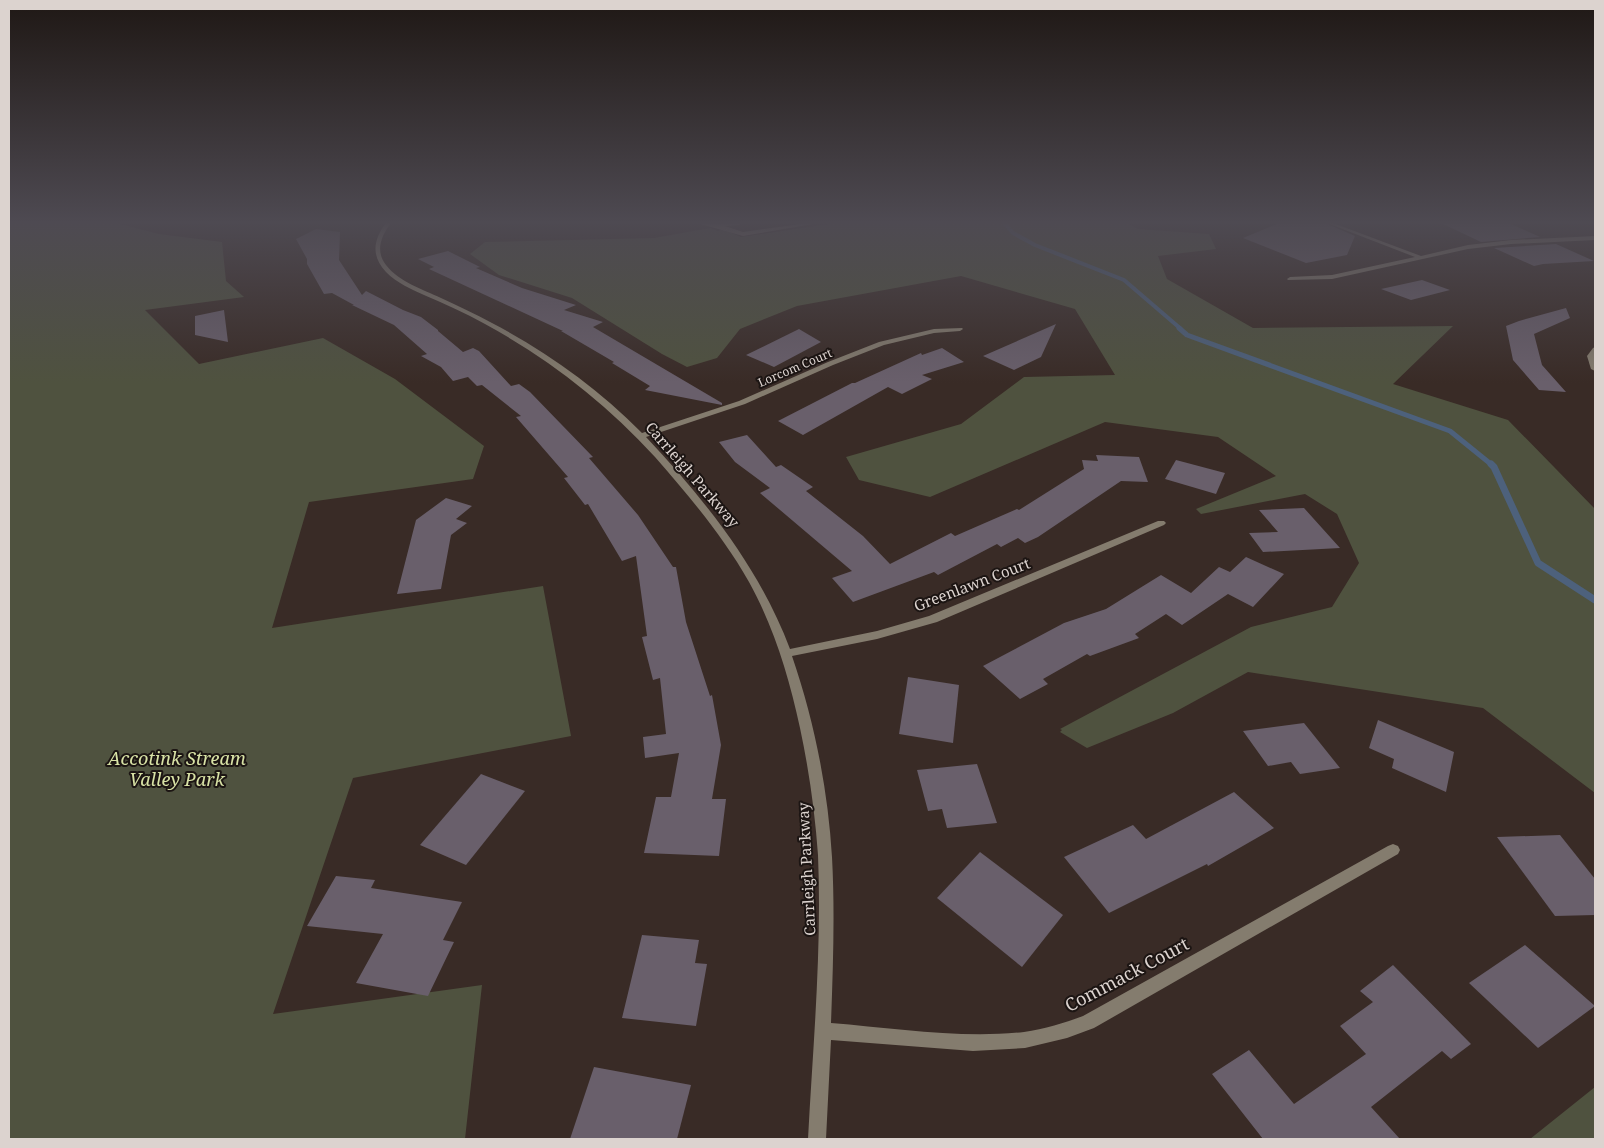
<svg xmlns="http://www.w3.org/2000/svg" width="1604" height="1148" font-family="'Noto Serif',serif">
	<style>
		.green { fill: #4f523f }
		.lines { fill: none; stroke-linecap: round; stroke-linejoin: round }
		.stream-far2 { stroke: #4d617c; stroke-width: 4 }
		.stream-far1 { stroke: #4d617c; stroke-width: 5 }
		.stream { stroke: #4d617c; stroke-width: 7 }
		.building { fill: #695f6b }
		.service { fill: #847c6e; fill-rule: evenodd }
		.minor { fill: #847c6e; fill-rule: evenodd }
		.labels { text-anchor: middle; stroke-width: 4; stroke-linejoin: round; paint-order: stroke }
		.far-street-label { font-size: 12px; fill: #dcd3cf; stroke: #1c1513 }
		.street-label { font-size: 15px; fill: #dcd3cf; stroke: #1c1513 }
		.near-park-label { font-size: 18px; font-style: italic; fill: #d9e3a6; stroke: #1c1513 }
		.near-street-label { font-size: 18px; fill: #dcd3cf; stroke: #1c1513 }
	</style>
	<rect width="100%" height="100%" fill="#392b26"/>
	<g class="green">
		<polygon points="9,223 116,223 159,234 222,242 226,281 244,297 145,310 199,364 323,338 395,379 484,446 473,479 309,502 272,628 543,586 571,736 353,778 273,1014 482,985 465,1139 9,1139"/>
		<polygon points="836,223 1127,223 1138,229 1209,234 1216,249 1158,256 1167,279 1253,328 1453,326 1393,384 1508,420 1595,509 1595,793 1483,708 1248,672 1173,713 1087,748 1060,732 1062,730 1060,729 1251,627 1332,607 1359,563 1337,514 1305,494 1201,514 1196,509 1276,476 1218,437 1105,422 930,497 859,480 846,457 961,424 1024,377 1115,375 1075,309 961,276 797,306 740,329 717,358 687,367 662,354 572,298 499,275 470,254 485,242 654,238 710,228 718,231 723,229 741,237"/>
		<polygon points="1595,1087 1595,1139 1530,1139"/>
	</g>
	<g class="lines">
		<polyline class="stream-far2" points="1004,223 1013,233 1035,245 1124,280 1181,329"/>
		<polyline class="stream-far1" points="1179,328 1187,335 1450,431 1492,465"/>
		<polyline class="stream" points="1491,464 1494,467 1538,563 1595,600"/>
	</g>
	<g class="building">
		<polygon points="1279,223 1325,223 1355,236 1347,255 1306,263 1243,238"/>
		<polygon points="1441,223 1509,223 1540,237 1481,242"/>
		<polygon points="316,229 340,232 339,260 362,295 366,291 403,310 421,317 438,330 438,331 463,352 473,348 479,351 511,386 519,384 530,392 593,457 589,458 638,515 673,567 676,567 686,622 710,696 712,695 721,745 712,799 726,799 719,856 644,853 656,797 671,797 679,753 645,758 643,737 666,734 660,678 653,680 642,637 647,636 636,556 622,561 588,504 585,505 564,478 568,477 516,417 521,416 482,385 477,386 468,377 453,381 441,367 421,356 427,354 394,325 352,305 354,305 332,293 324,294 307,264 307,259 296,239"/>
		<polygon points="1556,244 1594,261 1543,264 1534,266 1494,248"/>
		<polygon points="448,251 480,267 476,268 522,288 576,305 564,310 603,322 593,327 722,403 722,405 645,390 650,386 612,363 614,362 561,331 563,331 429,269 434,267 418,259"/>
		<polygon points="1422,280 1450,290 1411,300 1381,289"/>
		<polygon points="1566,308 1570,318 1534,334 1542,365 1566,392 1539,390 1513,360 1506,326 1519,321"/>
		<polygon points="224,310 228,342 195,335 195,316"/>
		<polygon points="1056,324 1041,357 1014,370 983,356"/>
		<polygon points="799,329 821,342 774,367 746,355"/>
		<polygon points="942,348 964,362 922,375 932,379 902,394 888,387 803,435 778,421 852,383 855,383 921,353 922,355"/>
		<polygon points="747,435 776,467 781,465 813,487 806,491 863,536 890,564 951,533 955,536 1017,509 1019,510 1084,469 1082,460 1098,461 1096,455 1139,457 1148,482 1121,481 1038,537 1025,543 1018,538 1001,547 997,544 938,575 934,572 853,602 832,578 852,571 760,493 770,488 735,462 719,442"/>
		<polygon points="1176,460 1225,473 1216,494 1165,479"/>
		<polygon points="446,498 472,506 456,519 467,523 451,535 441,589 397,594 416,520"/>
		<polygon points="1304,508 1340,548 1263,552 1249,533 1278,532 1259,510"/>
		<polygon points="1246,557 1284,574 1253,607 1228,594 1182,625 1166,614 1135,634 1139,638 1090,656 1087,654 1043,679 1048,684 1020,699 983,666 1064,623 1106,609 1161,575 1191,593 1219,567 1230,572"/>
		<polygon points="908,677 959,685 953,743 899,734"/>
		<polygon points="1378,720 1454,752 1446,792 1392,768 1394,759 1369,748"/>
		<polygon points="1304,723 1340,768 1300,774 1291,762 1268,766 1243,731"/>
		<polygon points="977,764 997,823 947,828 942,809 928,811 917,770"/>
		<polygon points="481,774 525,791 466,865 420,845"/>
		<polygon points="1234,792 1274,828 1208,866 1207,864 1109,913 1064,857 1133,825 1146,839"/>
		<polygon points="1560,835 1595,879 1595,915 1555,916 1497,837"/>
		<polygon points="980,852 1063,915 1022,967 937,898"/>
		<polygon points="336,876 375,880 371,888 462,902 443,940 454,942 428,996 356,983 383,934 307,926"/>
		<polygon points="642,935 699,940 695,963 707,964 696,1026 622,1018"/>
		<polygon points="1525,945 1595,1006 1538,1048 1469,983"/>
		<polygon points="1393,965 1471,1044 1451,1059 1442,1051 1371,1107 1400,1139 1263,1139 1212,1074 1249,1050 1294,1104 1366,1054 1340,1026 1373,1002 1360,991"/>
		<polygon points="594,1067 691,1085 677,1139 570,1139"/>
	</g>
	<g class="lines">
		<polygon class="service" points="697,223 719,224 741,223 739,225 725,226 743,232 808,223 813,224 743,236"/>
		<g class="minor">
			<path d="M386,223H391C381,236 375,251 386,265C399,282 422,289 441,298C458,306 476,314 492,323C547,352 598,388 642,433L739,401L828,362L879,342L934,329L962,328L963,329L960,331L934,333L884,345L833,365L745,404L646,437C705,500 759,567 790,649L877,631L929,616L1158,521H1164L1166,523L1164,525L937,622L877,639L792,656C814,720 828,789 832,857C835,912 833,968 831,1023C894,1028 961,1039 1024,1032C1044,1029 1065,1023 1083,1016L1388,846L1393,844L1398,846L1400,850L1398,854L1094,1028L1067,1038L1025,1048L973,1051L831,1040L826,1139H808C813,1045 822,950 818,855C815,813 809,770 800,728C789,677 774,627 749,582C723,536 689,496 655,457C606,403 549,359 485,324C465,313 445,304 424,295C411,289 397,283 386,272C371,256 373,240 386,223Z"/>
			<polygon points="1327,223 1333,223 1421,256 1468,245 1511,240 1595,236 1595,240 1511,244 1468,249 1332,279 1288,280 1287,279 1290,277 1332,275 1415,257"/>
			<polygon points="1595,347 1595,371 1591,369 1587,356 1593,348"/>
		</g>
	</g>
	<linearGradient id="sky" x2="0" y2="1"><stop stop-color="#1f1815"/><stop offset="0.58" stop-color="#4e4a52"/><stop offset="1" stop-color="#4e4a52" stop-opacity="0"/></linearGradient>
	<rect width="1604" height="383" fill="url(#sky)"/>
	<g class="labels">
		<g class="far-street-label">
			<text transform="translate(795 368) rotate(-23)" y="4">Lorcom Court</text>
		</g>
		<g class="street-label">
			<text transform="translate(692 475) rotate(49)" y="5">Carrleigh Parkway</text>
			<text transform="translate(972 585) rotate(-21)" y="5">Greenlawn Court</text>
			<text transform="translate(807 869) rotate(-93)" y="5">Carrleigh Parkway</text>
		</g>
		<g class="near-park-label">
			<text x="177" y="765">Accotink Stream<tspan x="177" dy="21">Valley Park</tspan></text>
		</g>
		<g class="near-street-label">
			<text transform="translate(1127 975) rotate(-28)" y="6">Commack Court</text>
		</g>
	</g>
	<rect width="1604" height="1148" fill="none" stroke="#dcd3cf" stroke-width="20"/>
</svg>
